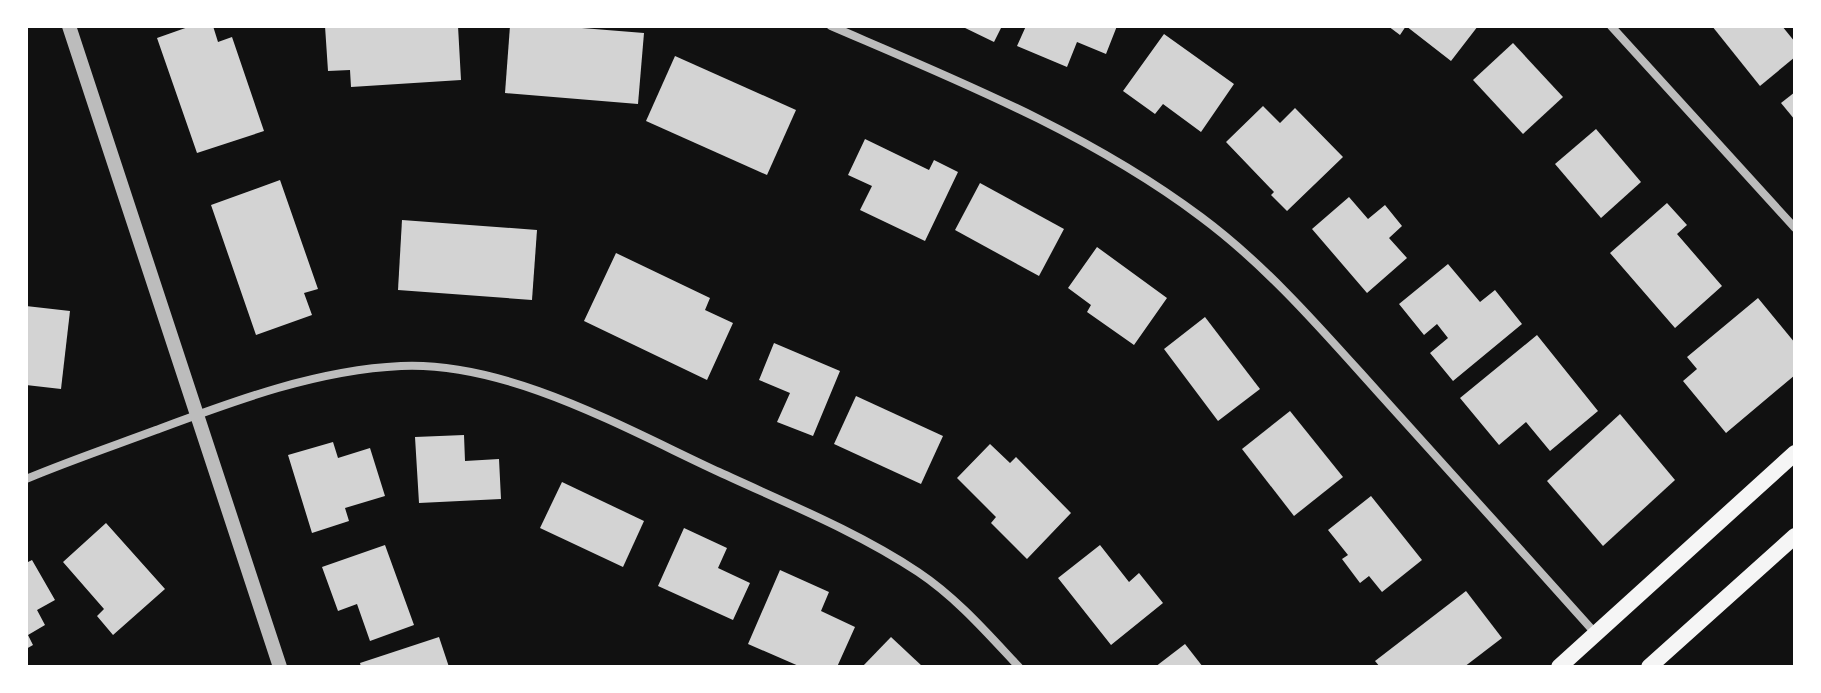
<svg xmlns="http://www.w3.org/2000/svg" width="1821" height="693" font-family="'Space Grotesk',sans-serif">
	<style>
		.building { fill: #d3d3d3 }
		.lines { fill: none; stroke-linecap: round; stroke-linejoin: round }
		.minor { stroke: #bcbcbc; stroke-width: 8 }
		.tertiary { stroke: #bcbcbc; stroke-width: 14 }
		.secondary { stroke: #f5f5f5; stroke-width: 16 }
	</style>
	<rect width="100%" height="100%" fill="#111"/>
	<g class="building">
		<polygon points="191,26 213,26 218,42 232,37 264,131 197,153 157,38"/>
		<polygon points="325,26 458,26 461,80 351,87 350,70 328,71"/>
		<polygon points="510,26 557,26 644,33 638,104 505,93"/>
		<polygon points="961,26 1002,26 994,42"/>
		<polygon points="1026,26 1117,26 1106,54 1077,42 1067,67 1017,46"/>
		<polygon points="1388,26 1478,26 1451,61 1406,26 1400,35"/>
		<polygon points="1712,26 1782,26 1795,42 1795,57 1760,86"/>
		<polygon points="1164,34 1234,84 1201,132 1163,104 1155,114 1123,91"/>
		<polygon points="1513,43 1563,97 1523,134 1473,80"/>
		<polygon points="675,56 796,110 767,175 646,121"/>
		<polygon points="1795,92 1795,120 1781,103"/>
		<polygon points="1263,106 1280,123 1295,108 1343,157 1287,211 1271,195 1274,192 1226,142"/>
		<polygon points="1596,129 1641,182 1601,218 1555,164"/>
		<polygon points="865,139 929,170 934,160 958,172 925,241 860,210 872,186 848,175"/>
		<polygon points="280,180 318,289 304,293 312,315 256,335 211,205"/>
		<polygon points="980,183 1064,229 1039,276 955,230"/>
		<polygon points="1349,197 1368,219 1385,205 1402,226 1389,238 1407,258 1367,293 1312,229"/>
		<polygon points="1667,203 1687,225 1677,234 1722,286 1675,328 1610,253"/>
		<polygon points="402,220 537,230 532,300 398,290"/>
		<polygon points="1097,247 1167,298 1134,345 1087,312 1091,305 1068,288"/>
		<polygon points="616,253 710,298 705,310 733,323 707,380 584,321"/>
		<polygon points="1448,264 1480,302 1495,290 1522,324 1453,381 1430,353 1448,338 1437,324 1424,335 1399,304"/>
		<polygon points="1758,298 1795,343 1795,375 1726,433 1683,381 1697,369 1687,357"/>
		<polygon points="26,306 70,311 61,389 26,385"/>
		<polygon points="1205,317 1260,389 1218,421 1164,349"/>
		<polygon points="1537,335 1598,411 1550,451 1526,422 1499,445 1460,398"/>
		<polygon points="774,343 840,371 813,436 777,422 790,393 759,380"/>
		<polygon points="856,396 943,436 921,484 834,444"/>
		<polygon points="1290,411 1343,477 1294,516 1242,449"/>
		<polygon points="1620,414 1675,480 1603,546 1547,481"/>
		<polygon points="464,435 465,461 499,459 501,499 419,503 415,437"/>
		<polygon points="333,442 338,458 370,448 385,496 345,508 349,521 312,533 288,455"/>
		<polygon points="990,444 1010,463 1016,457 1071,513 1027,559 991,523 996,517 957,478"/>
		<polygon points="562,482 644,521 623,567 540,528"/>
		<polygon points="1371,496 1422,560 1382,592 1369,576 1360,583 1342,559 1348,555 1328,530"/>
		<polygon points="106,523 165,589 113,635 97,616 104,609 63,562"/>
		<polygon points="684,528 727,548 718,568 750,583 733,620 658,586"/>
		<polygon points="385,545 414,625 370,641 357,604 338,611 322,567"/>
		<polygon points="1100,545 1129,582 1139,573 1163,603 1111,645 1058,578"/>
		<polygon points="32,560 55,600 37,610 45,625 28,635 33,645 26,649 26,563"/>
		<polygon points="780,570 829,592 821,611 855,627 837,667 801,667 748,644"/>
		<polygon points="1466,591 1502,638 1464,667 1380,667 1375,661"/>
		<polygon points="439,637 449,667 361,667 360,663"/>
		<polygon points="891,637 923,667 862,667"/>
		<polygon points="1185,644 1203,667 1155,667"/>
	</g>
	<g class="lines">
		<g class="minor">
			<path d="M831,26C959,81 1089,133 1201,217C1267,266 1322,330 1377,391C1451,472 1523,553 1596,634"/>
			<polyline points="1611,26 1795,228"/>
			<path d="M26,479C69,461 113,446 156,430C234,401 316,370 401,366C507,361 624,428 719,472C786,503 856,531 918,572C957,598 988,634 1019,667"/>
		</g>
		<polyline class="tertiary" points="69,26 280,667"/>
		<g class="secondary">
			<polyline points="1559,667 1795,453"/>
			<polyline points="1649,667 1795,536"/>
		</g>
	</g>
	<rect width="1821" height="693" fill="none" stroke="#ffffff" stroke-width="56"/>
</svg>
